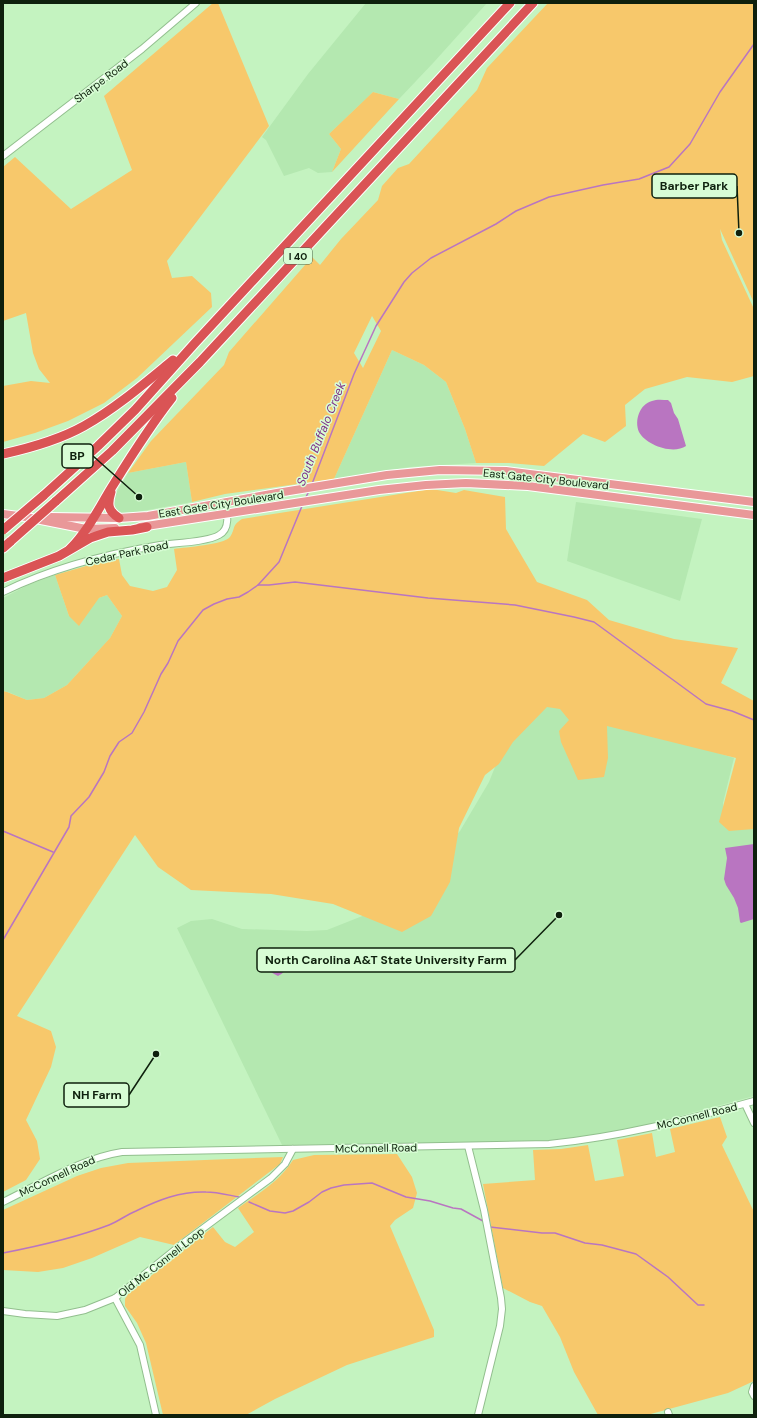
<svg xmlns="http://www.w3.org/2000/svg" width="757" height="1418" font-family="'DM Sans',sans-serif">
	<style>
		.built { fill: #b4e8b0 }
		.green { fill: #f7c86b; fill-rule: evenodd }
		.water { fill: #b975c1 }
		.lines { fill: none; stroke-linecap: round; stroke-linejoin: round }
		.stream { stroke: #b975c1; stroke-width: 1.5 }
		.minor-casing { stroke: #92bf8e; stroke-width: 8 }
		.major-casing { stroke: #fff; stroke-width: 10 }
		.highway-casing { stroke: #fff; stroke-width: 11 }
		.minor { stroke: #fff; stroke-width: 6 }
		.major { stroke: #e99899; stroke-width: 8 }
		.highway { stroke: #da5455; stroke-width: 9 }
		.highway-bridge-casing { stroke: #fff; stroke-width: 11; stroke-linecap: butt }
		.highway-bridge { stroke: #da5455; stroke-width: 9 }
		.labels { text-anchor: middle; stroke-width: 3; stroke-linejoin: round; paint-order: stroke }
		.shield { fill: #d8fdd5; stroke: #4b6249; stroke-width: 1 }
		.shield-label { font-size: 10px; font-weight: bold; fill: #0e200d }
		.street-label { font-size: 11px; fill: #0e200d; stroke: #d8fdd5 }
		.water-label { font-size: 12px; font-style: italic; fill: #7d2c88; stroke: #d8fdd5 }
		.leader { fill: none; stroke: #0e200d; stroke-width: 1.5 }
		.callout-dot { fill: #0e200d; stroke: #d8fdd5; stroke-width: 1.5 }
		.callout { fill: #d8fdd5; stroke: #0e200d; stroke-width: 1.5 }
		.callout-label { font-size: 12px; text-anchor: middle; font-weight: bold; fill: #0e200d }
	</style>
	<rect width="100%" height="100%" fill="#c4f3c0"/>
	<g class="built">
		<polygon points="366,3 487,3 434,62 399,99 373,92 329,134 341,149 332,172 318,173 309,168 284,176 266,140 262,137 308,74"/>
		<polygon points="392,350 424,365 446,382 465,429 476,463 410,467 334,479"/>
		<polygon points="186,462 192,502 126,514 120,514 115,511 112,500 128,473"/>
		<polygon points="576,502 702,519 680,601 567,561"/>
		<polygon points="55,575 69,616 99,598 107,595 122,616 110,638 67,685 44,698 27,700 8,692 3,691 3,598 28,585"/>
		<polygon points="523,697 610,720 734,758 723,803 725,823 754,806 754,1096 624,1131 560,1141 282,1145 177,928 191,921 212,919 242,929 307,931 327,930 375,911 423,872 460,831 489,782"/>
	</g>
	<g class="green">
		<polygon points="213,3 218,3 269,126 167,261 172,278 192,276 211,293 212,307 137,378 104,403 68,421 35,433 3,442 3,386 31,381 50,383 39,369 33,353 26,313 3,321 3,167 15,157 71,209 132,170 104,96"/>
		<path d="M548,3H754V303L720,229L722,240L754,309V376L732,382L687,377L645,389L625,405L626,426L605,442L583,434L544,466L509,463H476L465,429L446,382L424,365L392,350L334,479L225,494L192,502L186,462L128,473L151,441L224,365L229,352L312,257L320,265L341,239L378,200L382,186L398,168L409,164L477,90L487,68ZM372,316L381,331L363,368L354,353Z"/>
		<polygon points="373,92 399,99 332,172 341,149 329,134"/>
		<path d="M431,489L456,493L464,490L505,497L506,529L537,582L587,600L609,620L674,639L738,648L721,683L754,701V829L729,831L719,822L736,758L607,726L608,758L604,777L578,780L561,742L559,731L569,720L560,709L547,707L513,742L499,764L485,775L459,828L450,882L431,916L402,932L333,904L271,894L191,890L158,867L135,835L17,1016L51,1031L56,1047L51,1067L26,1120L37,1141L40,1159L26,1180L3,1192V691L7,692L27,700L44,698L67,685L110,638L122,616L107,595L99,598L79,626L69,616L55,575L100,562L119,559L122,575L130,586L153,591L167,587L177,570L174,549C186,547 223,545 230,537C236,528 231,526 242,519Z"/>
		<polygon points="720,1117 727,1137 722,1145 754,1212 754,1381 728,1393 647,1415 598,1415 574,1372 560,1337 542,1306 530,1302 503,1288 483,1184 535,1180 533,1150 561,1149 588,1145 595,1181 624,1176 617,1140 652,1133 656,1157 675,1152 670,1129"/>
		<path d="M397,1154L412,1177L417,1193L413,1208L395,1220L390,1226L434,1330V1337L347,1365L275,1399L246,1415H163L146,1343L137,1323L125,1306V1299L128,1294L213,1227L225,1242L235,1247L254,1232L238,1208C258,1194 280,1181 293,1160L314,1155Z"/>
		<polygon points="283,1157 280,1164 174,1245 140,1237 92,1258 63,1268 38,1272 3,1270 3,1210 77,1176 101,1168 128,1163"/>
	</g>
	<g class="water">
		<path d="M668,400L671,403L674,413L678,419L686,446C673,455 646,445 639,432C634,420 640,404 652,401C657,399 663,400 668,400Z"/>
		<polygon points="754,844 754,919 741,923 740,922 738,908 734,898 726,885 724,879 727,858 725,848"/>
		<path d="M273,957H279L285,963C286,970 284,973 278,976C270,972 264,968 269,958Z"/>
	</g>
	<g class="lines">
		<g class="stream">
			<polyline points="312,484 354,374 376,326 404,282 412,273 431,258 496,224 516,211 549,197 603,185 639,179 669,167 690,144 720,92 754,44"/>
			<polyline points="305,499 309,491"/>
			<polyline points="258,585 269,585 295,582 428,598 515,605 574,617 594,622 706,704 732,711 754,720"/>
			<polyline points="3,831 53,852"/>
			<polyline points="3,940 69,827 71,816 89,797 104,772 110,756 119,742 132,733 144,712 161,674 168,663 178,641 203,610 214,604 227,599 239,597 248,592 258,585 279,562 302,506"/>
			<polyline points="249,1202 270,1211 285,1213 293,1211 309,1202 322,1192 331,1188 344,1185 372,1183 406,1197 430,1201 453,1208 461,1209 483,1221"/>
			<polyline points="490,1227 542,1233 555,1233 585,1243 602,1245 636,1254 668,1277 698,1305 704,1305"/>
			<path d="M3,1253C39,1246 75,1238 109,1225C119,1221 126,1215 136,1211C158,1200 181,1191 206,1192C217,1192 228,1195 239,1197"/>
		</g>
		<defs>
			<g id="minor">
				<polyline points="3,156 142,49 196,3"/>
				<path d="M3,592C52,568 106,554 160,545C174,543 208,542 219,535C231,529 227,512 225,502"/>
				<polyline points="745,1104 754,1123"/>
				<polyline points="468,1146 484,1210 501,1298 502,1309 500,1326 478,1415"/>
				<path d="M3,1202C40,1184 82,1158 122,1152L549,1144C619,1137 686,1120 754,1101"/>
				<polyline points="115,1298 140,1345 156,1415"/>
				<polyline points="3,1311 25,1314 57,1316 85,1310 115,1298 182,1244 271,1178 285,1164 293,1149"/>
				<polyline points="754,1386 752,1392 754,1396"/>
				<polyline points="668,1412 669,1415"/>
			</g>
			<g id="major">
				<polyline points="3,514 26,517 86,529 115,528"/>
				<polyline points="49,517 119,518 148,516 277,493 387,475 440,470 506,471 754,502"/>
				<polyline points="140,527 379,490 426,485 466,483 528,486 754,515"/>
			</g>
			<g id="highway">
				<path d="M3,454C30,448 59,440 84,426C116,408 145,383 173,360"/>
				<path d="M111,492C107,505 108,511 119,518"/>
				<polyline points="43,496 98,446 135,410 195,343 510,3"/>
				<polyline points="55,502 112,451 200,362 533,3"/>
				<polyline points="3,548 11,541"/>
				<path d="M70,549C87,532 98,510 110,490C130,458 149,427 172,398"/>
				<polyline points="3,578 59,556 90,538 108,532 132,530 147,527"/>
			</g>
		</defs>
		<use href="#minor" class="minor-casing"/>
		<use href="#major" class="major-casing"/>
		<use href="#highway" class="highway-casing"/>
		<use href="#minor" class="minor"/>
		<use href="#major" class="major"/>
		<use href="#highway" class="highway"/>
		<defs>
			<g id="highway-bridge">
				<polyline points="3,530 43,496"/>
				<polyline points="11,541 55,502"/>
			</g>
		</defs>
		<use href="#highway-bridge" class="highway-bridge-casing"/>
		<use href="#highway-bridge" class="highway-bridge"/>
	</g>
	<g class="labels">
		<rect class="shield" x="284" y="248" width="28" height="16" rx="3"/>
		<g class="shield-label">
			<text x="298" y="260">I 40</text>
		</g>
		<g class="street-label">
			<text transform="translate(101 81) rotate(-37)" y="4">Sharpe Road</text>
			<text transform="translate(546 479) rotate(6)" y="4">East Gate City Boulevard</text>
			<text transform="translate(221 504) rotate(-9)" y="4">East Gate City Boulevard</text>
			<text transform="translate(127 553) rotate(-12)" y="4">Cedar Park Road</text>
			<text transform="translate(697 1116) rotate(-14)" y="4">McConnell Road</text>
			<text transform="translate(376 1148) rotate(-1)" y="4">McConnell Road</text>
			<text transform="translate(57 1176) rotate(-25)" y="4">McConnell Road</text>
			<text transform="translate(161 1262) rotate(-38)" y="4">Old Mc Connell Loop</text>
		</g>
		<g class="water-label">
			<text transform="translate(321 434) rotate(-68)" y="4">South Buffalo Creek</text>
		</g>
	</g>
	<path class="leader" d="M739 233L737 186M139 497L93 456M559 915L515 960M156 1054L129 1095"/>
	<g class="callout-dot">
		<circle cx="739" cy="233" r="4"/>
		<circle cx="139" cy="497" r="4"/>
		<circle cx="559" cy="915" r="4"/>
		<circle cx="156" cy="1054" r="4"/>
	</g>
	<g class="callout">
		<rect x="652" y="174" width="85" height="24" rx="4"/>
		<rect x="62" y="444" width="31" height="24" rx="4"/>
		<rect x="257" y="948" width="258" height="24" rx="4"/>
		<rect x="64" y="1083" width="65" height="24" rx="4"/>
	</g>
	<g class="callout-label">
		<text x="694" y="190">Barber Park</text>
		<text x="77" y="460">BP</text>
		<text x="386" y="964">North Carolina A&amp;T State University Farm</text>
		<text x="97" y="1099">NH Farm</text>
	</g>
	<rect width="757" height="1418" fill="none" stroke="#0e200d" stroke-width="8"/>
</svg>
